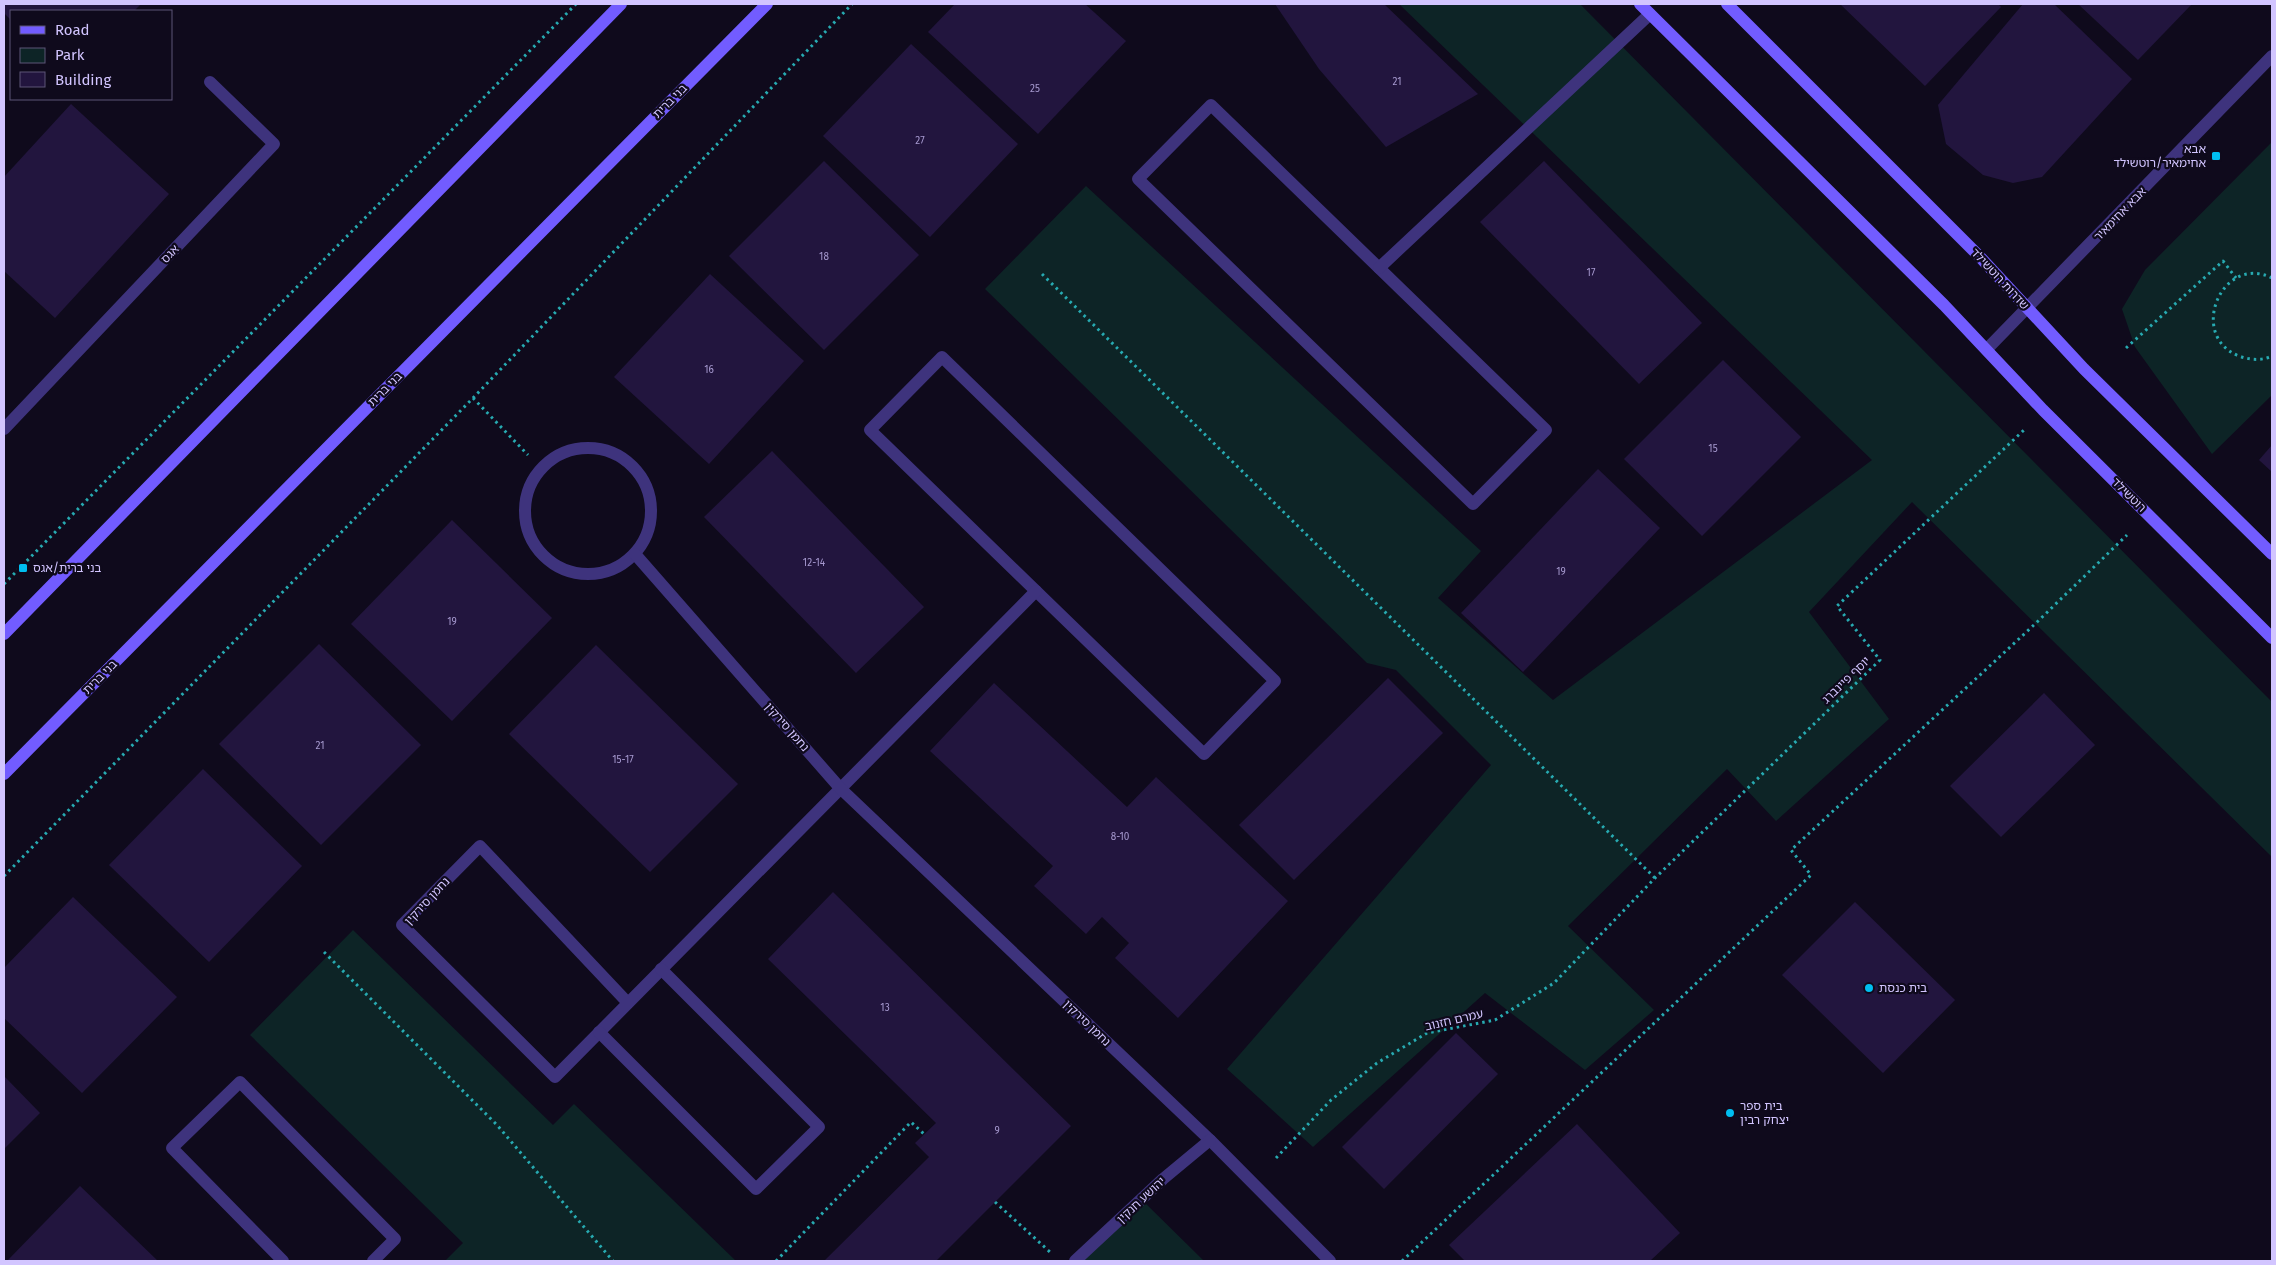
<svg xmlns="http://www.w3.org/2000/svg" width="2276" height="1265" font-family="'Fira Sans','Noto Sans Hebrew',sans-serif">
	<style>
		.green { fill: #0d2426 }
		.building { fill: #22153e }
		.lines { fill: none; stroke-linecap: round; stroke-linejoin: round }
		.path { stroke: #27aab1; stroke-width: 3; stroke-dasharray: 2.5 4; stroke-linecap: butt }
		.lane { stroke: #3e337d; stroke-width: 12 }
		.street { stroke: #3e337d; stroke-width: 12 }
		.secondary { stroke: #725cff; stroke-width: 12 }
		.poi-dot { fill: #00bef0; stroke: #0f0a1c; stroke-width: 2 }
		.labels { text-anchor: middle; stroke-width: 4.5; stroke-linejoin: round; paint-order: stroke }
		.number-label { font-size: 10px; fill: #a699cf }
		.street-label { font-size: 12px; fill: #d2c5ff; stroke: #0f0a1c }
		.poi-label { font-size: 12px; fill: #d2c5ff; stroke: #0f0a1c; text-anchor: start }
	</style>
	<rect width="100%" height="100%" fill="#0f0a1c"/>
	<g class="green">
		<polygon points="1399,4 1580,4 2272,702 2272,857 1912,502 1809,612 1889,719 1776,821 1727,769 1568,926 1654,1010 1585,1070 1485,993 1313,1147 1227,1069 1491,765 1396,670 1367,663 985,289 1086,186 1481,551 1438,598 1553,700 1872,460"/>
		<polygon points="2272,142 2272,395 2212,454 2135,347 2122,309 2145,270"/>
		<polygon points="353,930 553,1125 574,1104 736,1261 445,1261 463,1243 250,1035"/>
		<polygon points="1140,1198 1204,1261 1078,1261"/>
	</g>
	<g class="building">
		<polygon points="4,4 141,4 134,11 11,11 11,20 4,13"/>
		<polygon points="955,4 1085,4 1126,41 1038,134 928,32"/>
		<polygon points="1275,4 1384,4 1478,94 1386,147 1319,69"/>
		<polygon points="1840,4 1998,4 2001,7 1925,86"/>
		<polygon points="2023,4 2054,4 2132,79 2042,177 2013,183 1983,175 1946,144 1938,105"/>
		<polygon points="2078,4 2192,4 2138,60"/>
		<polygon points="911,44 1018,144 930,237 823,136"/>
		<polygon points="71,104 169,194 55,318 4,271 4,177"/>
		<polygon points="824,161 919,255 824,350 729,256"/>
		<polygon points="1544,161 1702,323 1639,384 1480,222"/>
		<polygon points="710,274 804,361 709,464 614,377"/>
		<polygon points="1723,360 1801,437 1702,536 1624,459"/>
		<polygon points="2272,445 2272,472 2259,460"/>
		<polygon points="772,451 924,607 856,673 704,517"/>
		<polygon points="1598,469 1660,528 1523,672 1461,613"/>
		<polygon points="452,520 552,618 452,721 351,624"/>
		<polygon points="319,644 421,745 321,845 219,744"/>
		<polygon points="596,645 738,784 650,872 509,734"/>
		<polygon points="1388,678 1443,733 1294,880 1239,825"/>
		<polygon points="994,683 1127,807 1156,777 1288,901 1178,1018 1115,958 1129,943 1102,917 1086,934 1034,886 1053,866 930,751"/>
		<polygon points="2044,693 2095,745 2001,837 1950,786"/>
		<polygon points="203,769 302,866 209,962 109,865"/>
		<polygon points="833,892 1071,1126 936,1261 824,1261 929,1157 915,1143 936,1123 768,959"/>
		<polygon points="73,897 177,997 82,1093 4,1018 4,968"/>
		<polygon points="1855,902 1955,1000 1883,1073 1782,975"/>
		<polygon points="1456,1033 1498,1074 1384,1189 1342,1147"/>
		<polygon points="4,1076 40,1113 4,1149"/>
		<polygon points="1577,1124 1680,1233 1650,1261 1465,1261 1449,1245"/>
		<polygon points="80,1186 158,1261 7,1261"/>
	</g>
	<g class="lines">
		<g class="path">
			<polyline points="1042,274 1655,878"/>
			<path d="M2272,278C2222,253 2187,336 2239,356C2250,360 2261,361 2272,356"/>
			<polyline points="2126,348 2223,261 2236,278"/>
			<polyline points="473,398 528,455"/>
			<polyline points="4,584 576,4"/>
			<polyline points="4,876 473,398 852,4"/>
			<polyline points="324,952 497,1125 613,1261"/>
			<polyline points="1276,1158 1331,1100 1377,1063 1427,1033 1495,1020 1554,983 1655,878 1880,660 1837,606 2024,430"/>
			<polyline points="995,1202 1050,1252"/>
			<polyline points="776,1261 911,1122 924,1134"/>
			<polyline points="1402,1261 1811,875 1791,850 2035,624 2127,535"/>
		</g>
		<g class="lane">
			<polygon points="1211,105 1546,430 1473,504 1138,179"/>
			<polyline points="1379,268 1650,14"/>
			<polygon points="942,357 1275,681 1204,754 870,430"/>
			<polyline points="628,1003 480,846 402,925 555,1077 1036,591"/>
			<polyline points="599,1032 756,1189 819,1127 661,969"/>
			<polyline points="283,1261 172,1148 240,1082 395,1239 373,1261"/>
		</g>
		<g class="street">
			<polyline points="1987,349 2272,56"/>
			<polyline points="4,429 274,144 210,82"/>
			<circle cx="588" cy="511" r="63"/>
			<polyline points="635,554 840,788 1210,1140 1330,1261"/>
			<polyline points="1075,1261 1163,1179 1210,1140"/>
		</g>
		<g class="secondary">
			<polyline points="1640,4 1944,305 2043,410 2272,638"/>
			<polyline points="1727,4 1980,257 2084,369 2272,554"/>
			<polyline points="4,634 621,4"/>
			<polyline points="4,774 767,4"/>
		</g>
	</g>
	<g class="poi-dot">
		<rect x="2211" y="151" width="10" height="10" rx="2.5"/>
		<rect x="18" y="563" width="10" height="10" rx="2.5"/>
		<circle cx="1869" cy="988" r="5"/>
		<circle cx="1730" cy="1113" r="5"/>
	</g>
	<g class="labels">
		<g class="number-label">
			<text x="1397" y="85">21</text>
			<text x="1035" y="92">25</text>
			<text x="920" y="144">27</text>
			<text x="824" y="260">18</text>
			<text x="1591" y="276">17</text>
			<text x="709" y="373">16</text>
			<text x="1713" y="452">15</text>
			<text x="814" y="566">12-14</text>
			<text x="1561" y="575">19</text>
			<text x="452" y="625">19</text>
			<text x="320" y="749">21</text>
			<text x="623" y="763">15-17</text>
			<text x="1120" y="840">8-10</text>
			<text x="885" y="1011">13</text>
			<text x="997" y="1134">9</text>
		</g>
		<g class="street-label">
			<text transform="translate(670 101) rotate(-45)" y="4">בני ברית</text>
			<text transform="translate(2120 214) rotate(-46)" y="4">אבא אחימאיר</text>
			<text transform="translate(170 254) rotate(-46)" y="4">אגס</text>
			<text transform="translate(2000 279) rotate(47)" y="4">שדרות רוטשילד</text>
			<text transform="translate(385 389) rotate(-45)" y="4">בני ברית</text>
			<text transform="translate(2129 495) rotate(45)" y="4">רוטשילד</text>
			<text transform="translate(100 677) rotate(-45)" y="4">בני ברית</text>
			<text transform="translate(1846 680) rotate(-44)" y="4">יוסף פיינברג</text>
			<text transform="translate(787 727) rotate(49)" y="4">נחמן סירקין</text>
			<text transform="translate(427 901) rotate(-47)" y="4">נחמן סירקין</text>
			<text transform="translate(1454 1020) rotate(-13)" y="4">עמרם חזנוב</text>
			<text transform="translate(1087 1023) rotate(44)" y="4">נחמן סירקין</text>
			<text transform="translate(1141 1200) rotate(-43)" y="4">יהושע חנקין</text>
		</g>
		<g class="poi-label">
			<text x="2206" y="153" text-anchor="end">אבא<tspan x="2206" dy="14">אחימאיר/רוטשילד</tspan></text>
			<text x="33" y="572">בני ברית/אגס</text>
			<text x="1879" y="992">בית כנסת</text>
			<text x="1740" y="1110">בית ספר<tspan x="1740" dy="14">יצחק רבין</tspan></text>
		</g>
	</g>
	<rect width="2276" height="1265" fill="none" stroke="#d2c5ff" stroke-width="10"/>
	<rect x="10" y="10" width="162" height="90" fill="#0f0a1c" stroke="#5d5577"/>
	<rect x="20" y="26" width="25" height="8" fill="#725cff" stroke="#5d5577"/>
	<text x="55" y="35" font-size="15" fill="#d2c5ff">Road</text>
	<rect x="20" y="48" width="25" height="15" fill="#0d2426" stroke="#5d5577"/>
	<text x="55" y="60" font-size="15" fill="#d2c5ff">Park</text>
	<rect x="20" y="72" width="25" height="15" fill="#22153e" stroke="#5d5577"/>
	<text x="55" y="85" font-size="15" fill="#d2c5ff">Building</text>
</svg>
